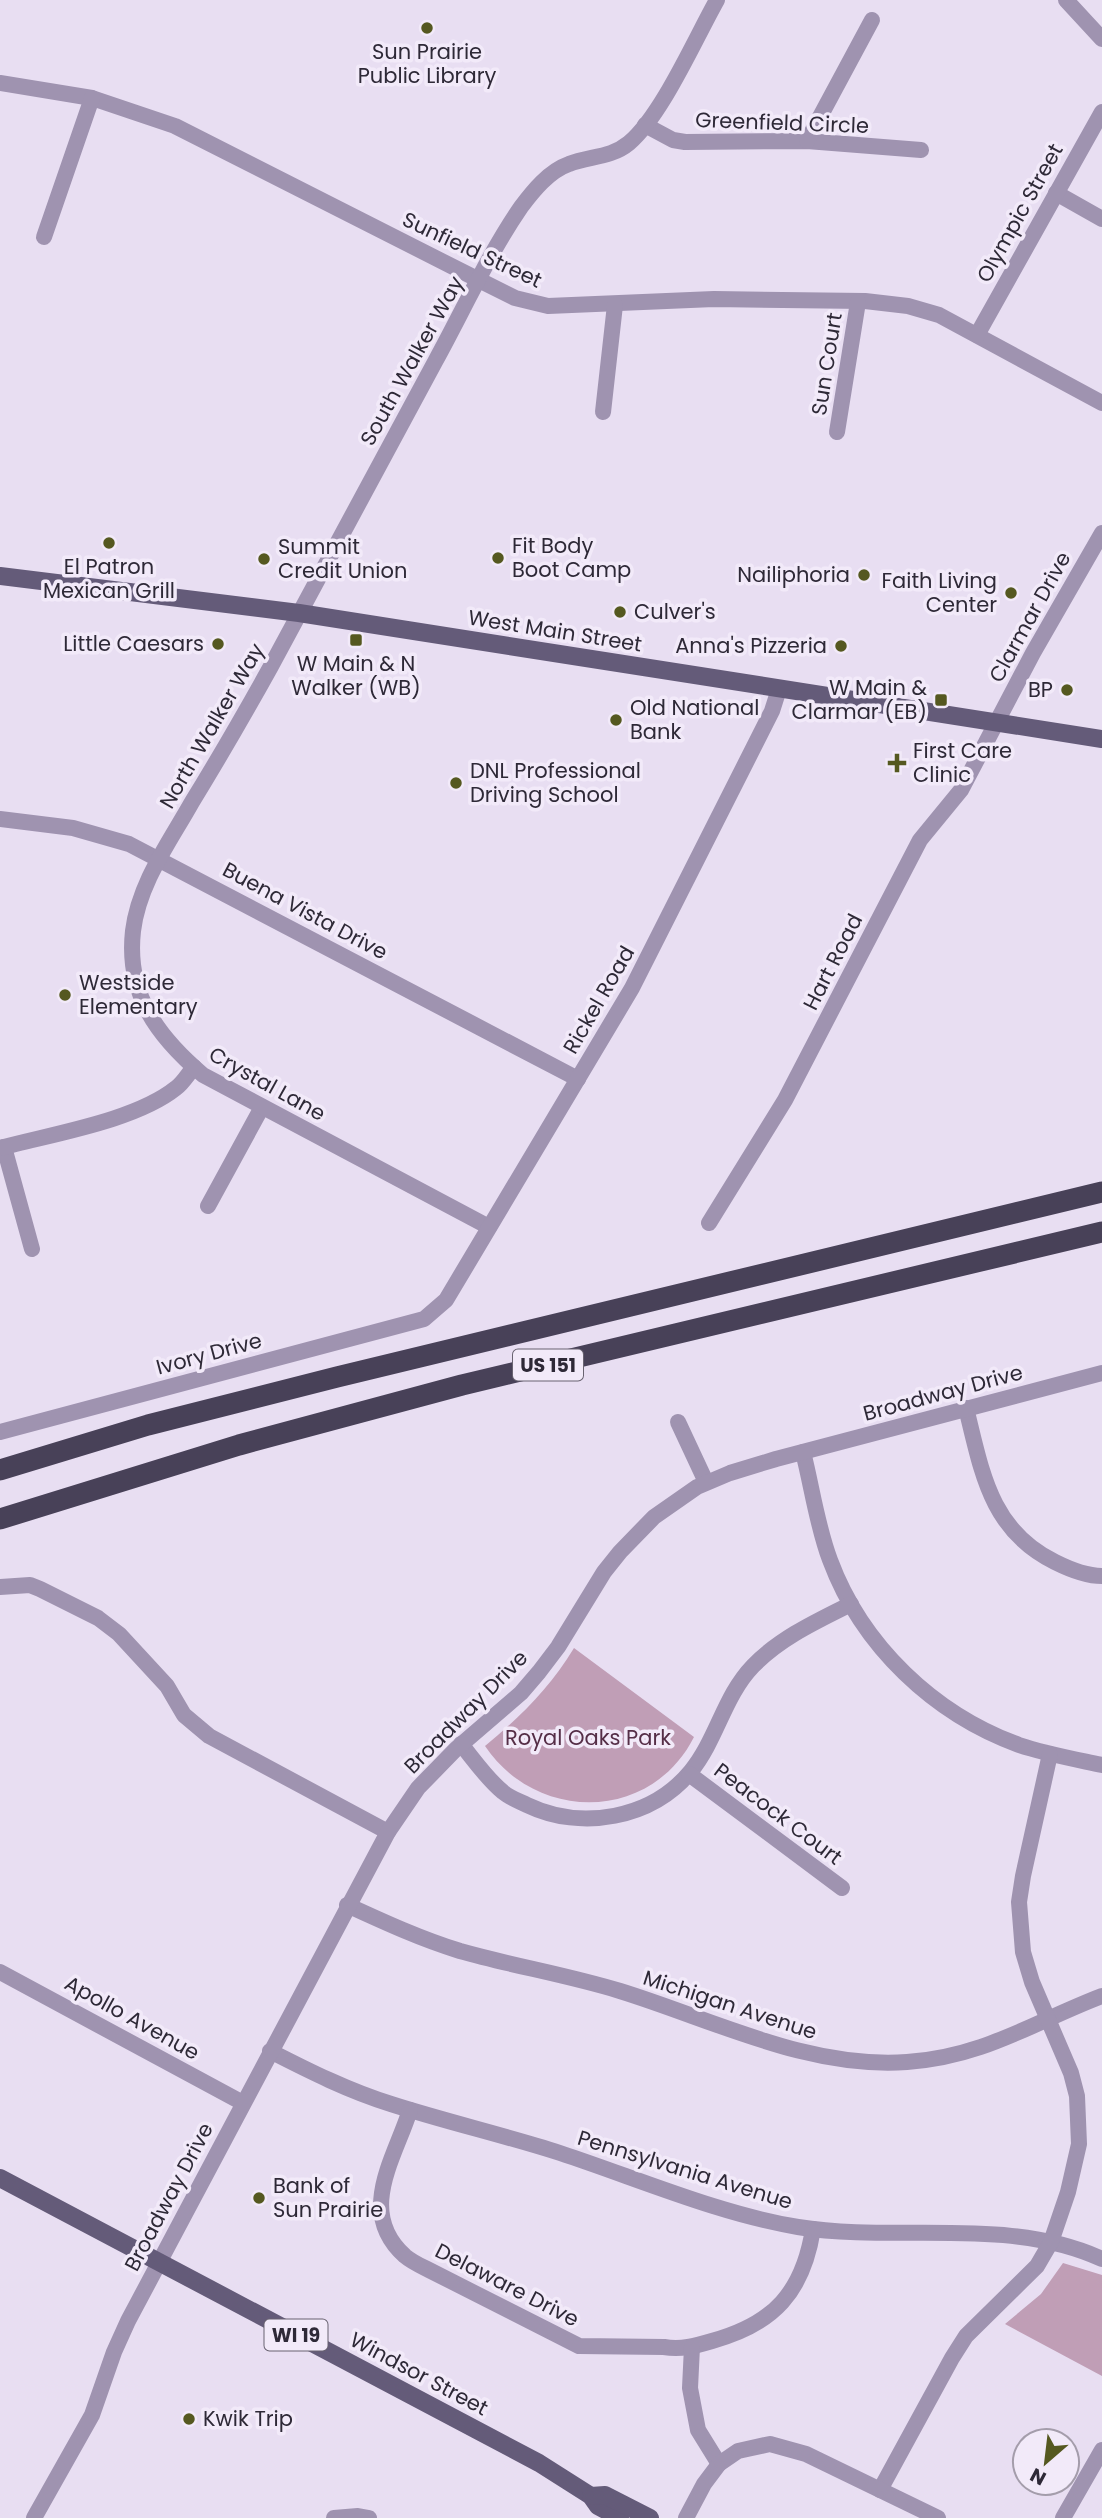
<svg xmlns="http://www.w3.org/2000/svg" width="1102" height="2518" font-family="Poppins,sans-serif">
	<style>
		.green { fill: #c09eb6 }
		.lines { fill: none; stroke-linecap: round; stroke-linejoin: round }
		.minor { stroke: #9f93b0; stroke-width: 16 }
		.major { stroke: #645b79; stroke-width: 18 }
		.highway { stroke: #484158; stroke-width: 21 }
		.poi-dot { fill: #555820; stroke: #f2eaf9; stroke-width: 2.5 }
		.labels { text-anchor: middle; stroke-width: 7; stroke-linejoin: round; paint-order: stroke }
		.shield { fill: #f2eaf9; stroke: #696371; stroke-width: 2 }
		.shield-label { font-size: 19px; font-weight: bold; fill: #2e2937 }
		.poi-label { font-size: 21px; fill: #2e2937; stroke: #f2eaf9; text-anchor: start }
		.street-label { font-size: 21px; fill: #2e2937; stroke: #f2eaf9 }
		.park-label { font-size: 21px; fill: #552e47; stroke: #f2eaf9 }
	</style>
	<rect width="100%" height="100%" fill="#e8def2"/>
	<g class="green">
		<path d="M574,1648L694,1737C651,1822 537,1823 485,1746C520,1717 550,1688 574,1648Z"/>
		<polygon points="1063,2263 1102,2275 1102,2376 1005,2324 1041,2294"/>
	</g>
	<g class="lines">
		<g class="minor">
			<polyline points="1066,0 1102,39"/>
			<polyline points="0,83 92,98 175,126 479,280 515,298 548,306 714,299 865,301 908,306 939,315 1102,403"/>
			<polyline points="645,125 673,140 685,142 807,141 921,150"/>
			<polyline points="807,141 872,20"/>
			<polyline points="1056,193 1102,219"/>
			<polyline points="44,237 92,98"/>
			<polyline points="977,335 1102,112"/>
			<polyline points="603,412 615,305"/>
			<polyline points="837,432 858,302"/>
			<polyline points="0,819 73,828 129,844 578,1079"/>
			<polyline points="4,1147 32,1249"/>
			<path d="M0,1148C51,1134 135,1121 176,1088C183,1083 188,1074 194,1067"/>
			<polyline points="208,1206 262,1107"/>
			<polyline points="709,1223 785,1100 920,840 961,790 1033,653 1102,533"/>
			<path d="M489,1227L203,1075C157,1036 126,994 133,931C139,883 169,843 192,802C219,758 245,713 270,668C325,565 380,462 436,360C464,309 488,255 521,207C533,191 549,171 569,164C589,156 611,158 629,143C662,115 695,39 717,0"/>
			<path d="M966,1408C982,1472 990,1530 1055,1562C1069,1569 1086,1576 1102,1576"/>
			<polyline points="678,1422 706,1482"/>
			<polyline points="0,1432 424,1319 446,1300 632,988 772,711 779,689"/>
			<path d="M803,1452C812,1487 817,1526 830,1560C862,1646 934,1714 1019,1745C1046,1754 1074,1759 1102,1765"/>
			<polyline points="0,1587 30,1585 40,1589 98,1618 119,1634 167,1686 184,1715 209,1736 388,1832"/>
			<path d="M461,1744C474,1760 487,1779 503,1792C510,1798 519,1801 527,1805C581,1831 652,1819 691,1771C717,1739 724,1696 753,1666C780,1638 817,1621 851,1604"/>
			<polyline points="689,1774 842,1888"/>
			<path d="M347,1905C384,1922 421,1939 460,1951C513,1966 568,1975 620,1991C714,2020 807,2069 907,2062C983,2057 1034,2022 1102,1996"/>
			<polyline points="0,1972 243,2103"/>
			<path d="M270,2051C309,2071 349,2091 391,2104C447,2122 504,2135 560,2153C636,2178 719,2214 798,2227C898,2243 1009,2216 1102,2259"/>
			<path d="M410,2110C395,2158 356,2212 405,2256C412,2262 421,2266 429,2270L579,2346L664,2347C681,2350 695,2346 712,2341C774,2324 803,2292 813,2229"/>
			<polyline points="692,2347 690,2388 698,2430 719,2464"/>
			<polyline points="880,2490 952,2358 966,2336 1037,2266 1051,2242 1068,2192 1079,2144 1077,2096 1071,2073 1032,1982 1023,1952 1019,1902 1023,1876 1050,1754"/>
			<polyline points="34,2518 92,2415 114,2352 128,2321 388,1832 418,1788 456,1749 521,1693 539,1672 558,1647 604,1572 620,1552 654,1517 697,1487 730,1473 776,1459 1102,1373"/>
			<polyline points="334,2518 358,2516 369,2518"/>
			<polyline points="686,2518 704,2484 719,2464 738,2451 770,2444 806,2454 938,2518"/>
			<polyline points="1063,2518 1102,2450"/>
		</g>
		<g class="major">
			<polyline points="0,576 299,613 1102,739"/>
			<polyline points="0,2178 539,2463 591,2496 598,2506 620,2518"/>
			<polyline points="591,2496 605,2495 650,2518"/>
		</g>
		<g class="highway">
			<polyline points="0,1470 148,1425 337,1377 1102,1192"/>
			<polyline points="0,1519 239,1445 462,1385 1102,1232"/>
		</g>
	</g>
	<g class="poi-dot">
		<circle cx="427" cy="28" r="7"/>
		<circle cx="109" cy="543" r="7"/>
		<circle cx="498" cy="558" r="7"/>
		<circle cx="264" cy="559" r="7"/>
		<circle cx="864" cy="575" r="7"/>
		<circle cx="1011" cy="593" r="7"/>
		<circle cx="620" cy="612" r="7"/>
		<rect x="349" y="633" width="14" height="14" rx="3.5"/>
		<circle cx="218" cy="644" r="7"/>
		<circle cx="841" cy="646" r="7"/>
		<circle cx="1067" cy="690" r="7"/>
		<rect x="934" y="693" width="14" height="14" rx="3.5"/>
		<circle cx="616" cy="720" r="7"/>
		<path d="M893.5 752.5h7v7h7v7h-7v7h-7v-7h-7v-7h7z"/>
		<circle cx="456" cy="783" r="7"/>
		<circle cx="65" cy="995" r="7"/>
		<circle cx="259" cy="2198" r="7"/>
		<circle cx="189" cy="2419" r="7"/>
	</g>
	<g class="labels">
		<g class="shield">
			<rect x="513" y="1349.5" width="70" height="31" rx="5"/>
			<rect x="264.5" y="2319.5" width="63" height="31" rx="5"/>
		</g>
		<g class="shield-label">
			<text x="548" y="1372">US 151</text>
			<text x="296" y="2342">WI 19</text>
		</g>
		<g class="poi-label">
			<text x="427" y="59" text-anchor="middle">Sun Prairie<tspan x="427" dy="24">Public Library</tspan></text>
			<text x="512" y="553">Fit Body<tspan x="512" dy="24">Boot Camp</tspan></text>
			<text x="278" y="554">Summit<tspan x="278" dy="24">Credit Union</tspan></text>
			<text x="109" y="574" text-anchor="middle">El Patron<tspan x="109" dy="24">Mexican Grill</tspan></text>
			<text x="850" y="582" text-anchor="end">Nailiphoria</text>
			<text x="997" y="588" text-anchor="end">Faith Living<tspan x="997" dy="24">Center</tspan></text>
			<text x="634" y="619">Culver's</text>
			<text x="204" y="651" text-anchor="end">Little Caesars</text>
			<text x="827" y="653" text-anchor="end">Anna's Pizzeria</text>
			<text x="356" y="671" text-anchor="middle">W Main &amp; N<tspan x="356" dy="24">Walker (WB)</tspan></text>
			<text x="927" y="695" text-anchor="end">W Main &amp;<tspan x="927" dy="24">Clarmar (EB)</tspan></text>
			<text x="1053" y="697" text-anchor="end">BP</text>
			<text x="630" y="715">Old National<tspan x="630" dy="24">Bank</tspan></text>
			<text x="913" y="758">First Care<tspan x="913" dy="24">Clinic</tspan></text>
			<text x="470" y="778">DNL Professional<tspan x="470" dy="24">Driving School</tspan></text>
			<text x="79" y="990">Westside<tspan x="79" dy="24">Elementary</tspan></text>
			<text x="273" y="2193">Bank of<tspan x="273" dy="24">Sun Prairie</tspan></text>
			<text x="203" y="2426">Kwik Trip</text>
		</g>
		<g class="street-label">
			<text transform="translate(782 123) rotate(2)" y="7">Greenfield Circle</text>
			<text transform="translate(1020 213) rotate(-61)" y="7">Olympic Street</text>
			<text transform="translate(472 250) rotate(25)" y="7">Sunfield Street</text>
			<text transform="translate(412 361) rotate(-61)" y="7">South Walker Way</text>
			<text transform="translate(827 364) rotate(-81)" y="7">Sun Court</text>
			<text transform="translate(1030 617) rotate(-61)" y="7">Clarmar Drive</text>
			<text transform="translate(555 631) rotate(9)" y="7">West Main Street</text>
			<text transform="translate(212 726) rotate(-60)" y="7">North Walker Way</text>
			<text transform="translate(305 911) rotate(28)" y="7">Buena Vista Drive</text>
			<text transform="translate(833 962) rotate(-63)" y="7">Hart Road</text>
			<text transform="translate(599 1000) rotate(-60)" y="7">Rickel Road</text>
			<text transform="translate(267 1084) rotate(29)" y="7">Crystal Lane</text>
			<text transform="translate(209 1354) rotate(-15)" y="7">Ivory Drive</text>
			<text transform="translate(943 1393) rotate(-15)" y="7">Broadway Drive</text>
			<text transform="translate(466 1712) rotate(-45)" y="7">Broadway Drive</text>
			<text transform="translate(778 1814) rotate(37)" y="7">Peacock Court</text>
			<text transform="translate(730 2005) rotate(18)" y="7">Michigan Avenue</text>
			<text transform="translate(132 2018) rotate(29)" y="7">Apollo Avenue</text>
			<text transform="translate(685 2170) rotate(17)" y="7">Pennsylvania Avenue</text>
			<text transform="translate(169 2197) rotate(-62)" y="7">Broadway Drive</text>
			<text transform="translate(507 2285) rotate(27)" y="7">Delaware Drive</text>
			<text transform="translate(419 2374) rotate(28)" y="7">Windsor Street</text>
		</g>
		<g class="park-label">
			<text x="588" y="1745">Royal Oaks Park</text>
		</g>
	</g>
	<g transform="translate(1046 2462) rotate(208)"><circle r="33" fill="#f2eaf9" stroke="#a49dab" stroke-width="2"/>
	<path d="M0-5L12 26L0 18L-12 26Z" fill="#555820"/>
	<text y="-10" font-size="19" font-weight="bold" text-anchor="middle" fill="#2e2937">N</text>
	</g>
</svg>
